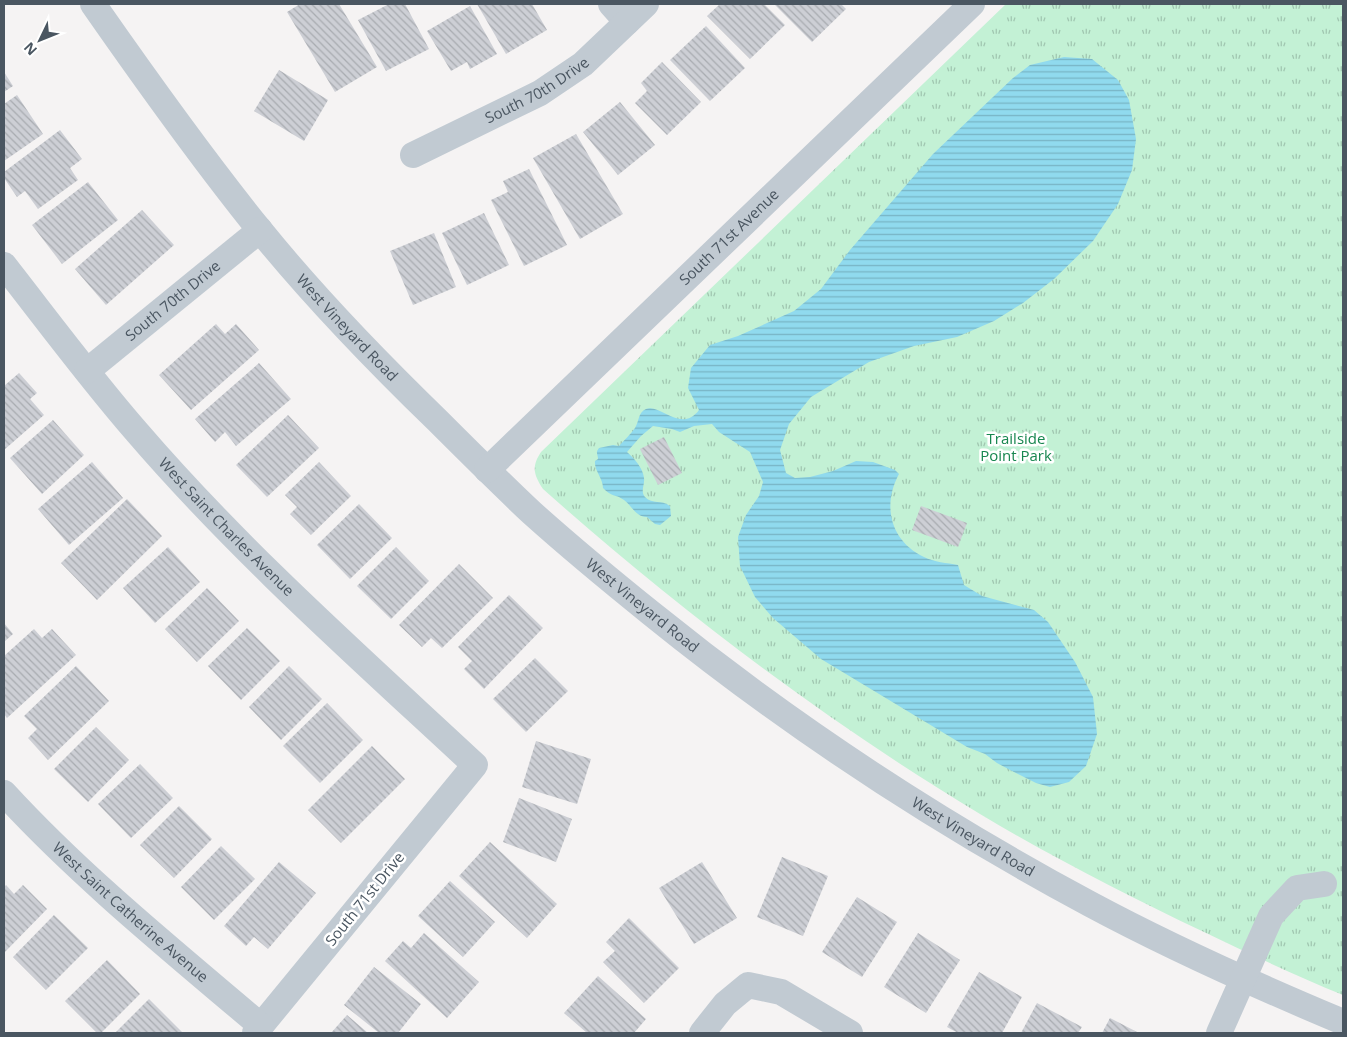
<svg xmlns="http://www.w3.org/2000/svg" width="1347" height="1037" font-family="'Open Sans',sans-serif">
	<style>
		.park { fill: url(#park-tufts) }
		.water { fill: url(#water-rules) }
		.building { fill: url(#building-back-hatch) }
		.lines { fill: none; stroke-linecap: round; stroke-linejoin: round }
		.minor { stroke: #c1cad2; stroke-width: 26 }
		.labels { text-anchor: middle; stroke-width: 5; stroke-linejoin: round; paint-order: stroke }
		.street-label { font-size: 15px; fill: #4a5661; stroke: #fff }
		.park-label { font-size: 15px; fill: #17864f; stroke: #fff }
	</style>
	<defs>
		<pattern id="park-tufts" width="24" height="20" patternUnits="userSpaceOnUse" patternTransform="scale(1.25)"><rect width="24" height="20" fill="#c3f1d5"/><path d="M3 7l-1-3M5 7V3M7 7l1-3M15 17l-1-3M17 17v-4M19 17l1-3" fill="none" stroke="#a0c6b0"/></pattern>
		<pattern id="water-rules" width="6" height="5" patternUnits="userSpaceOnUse" patternTransform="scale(1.25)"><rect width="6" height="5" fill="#90daee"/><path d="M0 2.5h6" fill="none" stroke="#78b4c4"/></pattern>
		<pattern id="building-back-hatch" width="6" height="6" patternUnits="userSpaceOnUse" patternTransform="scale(1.25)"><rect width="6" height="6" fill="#cdcfd5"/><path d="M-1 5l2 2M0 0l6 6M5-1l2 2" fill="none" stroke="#a8abb0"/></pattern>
	</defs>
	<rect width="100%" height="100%" fill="#f5f3f3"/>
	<path class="park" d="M1006,4H1343V995C1296,976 1250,954 1204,932C1128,896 1052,857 980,814C824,720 679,610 543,489C534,475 531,467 541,452Z"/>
	<path class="water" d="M1064,57L1092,59L1118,80L1129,100L1136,139L1132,170L1118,204L1093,241L1054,279L1023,303L994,321L957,337L914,346L869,362L811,397L789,424L780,450L786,473L795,478L810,477L833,471L856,461L873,462L895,470L899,474C882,505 890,541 924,557C934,562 947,563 958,565L964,585L982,596L1034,610L1048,622L1075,662L1093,697L1097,734L1086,766L1069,782L1050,787L1036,783L1012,771L997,763L985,754L967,747L821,659L773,618L755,597L740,566L738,537L746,515L759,496L763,482L750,452L719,432L712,424L694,426L680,432L672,429L653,426L641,436L627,452C634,458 643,468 644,478C645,485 640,491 645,497C653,505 661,499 670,506L671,516L660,525L655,524L647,517C636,517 632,506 624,500C616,494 611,497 603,488C603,478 594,471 595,461L598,459C598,454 595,453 599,448L613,445L619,446C624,440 630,435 635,428C639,422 638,412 646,409C660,403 681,434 699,410L688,388L691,368L710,345L738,336L794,311L821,289L850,250L933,154L1013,78L1030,65Z"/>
	<g class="building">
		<polygon points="300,4 339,4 377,67 335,92 287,12"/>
		<polygon points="389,4 405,4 429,49 386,71 358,20"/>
		<polygon points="477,4 532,4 547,30 506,54"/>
		<polygon points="720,4 764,4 785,25 750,59 707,16"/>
		<polygon points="774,4 841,4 846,9 812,42"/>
		<polygon points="470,6 497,54 470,69 467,62 451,71 427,31"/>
		<polygon points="706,26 745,68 710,101 670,60"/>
		<polygon points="662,62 701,102 667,135 635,103 647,91 641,83"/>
		<polygon points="279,70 328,100 304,141 254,111"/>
		<polygon points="4,72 13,86 4,92"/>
		<polygon points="17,95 43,134 4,161 4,104"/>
		<polygon points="620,102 655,145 618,175 583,132"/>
		<polygon points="60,130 82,159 70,168 78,180 38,209 25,191 17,197 4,178 4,172"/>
		<polygon points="576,134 623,214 580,239 533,158"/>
		<polygon points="529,169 567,245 524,266 491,200 508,192 503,181"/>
		<polygon points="88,182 118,220 62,264 32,225"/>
		<polygon points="142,210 174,245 106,305 75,269"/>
		<polygon points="484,213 509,265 467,285 442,233"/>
		<polygon points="434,233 456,287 413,305 390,251"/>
		<polygon points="216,324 225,334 236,324 259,350 191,410 159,375"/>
		<polygon points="259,363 291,399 236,446 225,432 215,442 195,419"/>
		<polygon points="19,373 37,393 30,399 44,415 4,450 4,386"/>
		<polygon points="288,415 319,448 267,497 236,465"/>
		<polygon points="53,420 84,455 42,494 10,458"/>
		<polygon points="664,437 682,473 658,485 640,449"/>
		<polygon points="92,462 123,498 69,545 38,509"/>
		<polygon points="319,462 351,496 311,535 290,514 297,507 285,495"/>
		<polygon points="127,499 162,536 97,600 61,563"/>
		<polygon points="359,504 392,538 350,579 317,545"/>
		<polygon points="921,506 967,523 958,547 912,530"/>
		<polygon points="168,547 200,582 155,623 123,588"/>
		<polygon points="396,547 429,581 391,619 357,586"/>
		<polygon points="459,564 493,598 442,648 431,638 422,647 399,625"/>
		<polygon points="207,588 239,621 197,662 165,629"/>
		<polygon points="509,595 543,628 484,689 464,669 472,661 458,647"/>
		<polygon points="4,623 13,634 4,642"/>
		<polygon points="247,628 280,661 241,700 208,666"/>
		<polygon points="34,629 42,638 52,629 76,655 7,718 4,714 4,656"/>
		<polygon points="535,658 568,691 526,732 493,699"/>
		<polygon points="76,666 109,701 48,760 28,738 37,729 24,716"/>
		<polygon points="289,666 322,699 281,740 249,707"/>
		<polygon points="327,703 363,740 320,783 283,746"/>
		<polygon points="96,727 129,760 88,802 54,769"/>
		<polygon points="536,741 591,759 577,804 522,787"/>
		<polygon points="372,746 405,779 341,843 308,810"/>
		<polygon points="140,764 173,798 131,838 98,804"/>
		<polygon points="519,798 572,819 556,862 503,842"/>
		<polygon points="179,806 212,839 174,878 140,845"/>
		<polygon points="490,842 557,904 527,938 459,876"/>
		<polygon points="221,846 255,879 214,920 181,887"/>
		<polygon points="782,857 828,876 803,936 757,917"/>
		<polygon points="279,862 316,893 268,949 254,937 246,946 224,926"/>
		<polygon points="702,862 737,918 694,944 659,888"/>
		<polygon points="450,881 495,922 463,957 418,916"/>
		<polygon points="6,885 14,894 23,885 47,909 4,953 4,887"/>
		<polygon points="857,897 897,922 862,977 822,952"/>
		<polygon points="54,915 88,948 46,990 13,957"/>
		<polygon points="629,918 679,968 644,1003 603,962 615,951 606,942"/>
		<polygon points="424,933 479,982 447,1018 385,961 403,941 411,948"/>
		<polygon points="918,933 960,960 926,1013 884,987"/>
		<polygon points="107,960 140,994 101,1033 97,1033 65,1001"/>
		<polygon points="374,967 421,1004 398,1033 379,1033 344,1005"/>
		<polygon points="979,972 1022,997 1002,1033 958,1033 947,1027"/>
		<polygon points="598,976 646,1019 634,1033 587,1033 564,1013"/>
		<polygon points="149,999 183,1033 115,1033"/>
		<polygon points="1037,1003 1082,1027 1078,1033 1021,1033"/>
		<polygon points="347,1015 368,1033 331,1033"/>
		<polygon points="1110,1018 1139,1033 1102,1033"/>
	</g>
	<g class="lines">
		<g class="minor">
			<path id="s1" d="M93,4C146,80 200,156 259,229C314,297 375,360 438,421C469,452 500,483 532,513C571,548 611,581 652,614C788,724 935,821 1090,904C1172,948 1257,986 1343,1022"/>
			<polyline points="611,4 627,22"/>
			<path id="s2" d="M413,155L540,93L583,64L646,4"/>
			<path id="s3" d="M4,265C47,320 89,377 136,431C239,551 359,657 475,765L255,1033"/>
			<path id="s4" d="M87,371L260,230"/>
			<path id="s5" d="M487,470L972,4"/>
			<path id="s6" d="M4,793C81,877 174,952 261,1026"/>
			<polyline points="702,1033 725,1004 748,985 781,992 850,1033"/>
			<polyline points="1219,1033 1271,916 1297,888 1324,884"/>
		</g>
	</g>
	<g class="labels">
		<g class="street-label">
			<text dy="5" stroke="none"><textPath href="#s2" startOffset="140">South 70th Drive</textPath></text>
			<text dy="5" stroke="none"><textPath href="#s5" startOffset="336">South 71st Avenue</textPath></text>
			<text dy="5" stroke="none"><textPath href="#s4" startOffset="111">South 70th Drive</textPath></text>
			<text dy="5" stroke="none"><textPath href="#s1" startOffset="412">West Vineyard Road</textPath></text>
			<text dy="5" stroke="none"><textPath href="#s3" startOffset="344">West Saint Charles Avenue</textPath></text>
			<text dy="5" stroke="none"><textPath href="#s1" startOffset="818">West Vineyard Road</textPath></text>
			<text dy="5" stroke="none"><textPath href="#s1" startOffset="1222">West Vineyard Road</textPath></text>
			<text transform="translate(365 899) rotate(-51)" y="5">South 71st Drive</text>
			<text dy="5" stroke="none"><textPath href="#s6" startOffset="174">West Saint Catherine Avenue</textPath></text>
		</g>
		<g class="park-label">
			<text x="1016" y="444">Trailside<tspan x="1016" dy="17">Point Park</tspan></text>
		</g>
	</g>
	<rect width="1347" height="1037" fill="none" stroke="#4a5661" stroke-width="10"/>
	<g transform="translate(40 40) rotate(227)" stroke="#ffffff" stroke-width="4" paint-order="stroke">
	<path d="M0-4L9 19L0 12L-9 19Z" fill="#4a5661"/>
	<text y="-8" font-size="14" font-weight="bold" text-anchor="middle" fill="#4a5661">N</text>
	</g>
</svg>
